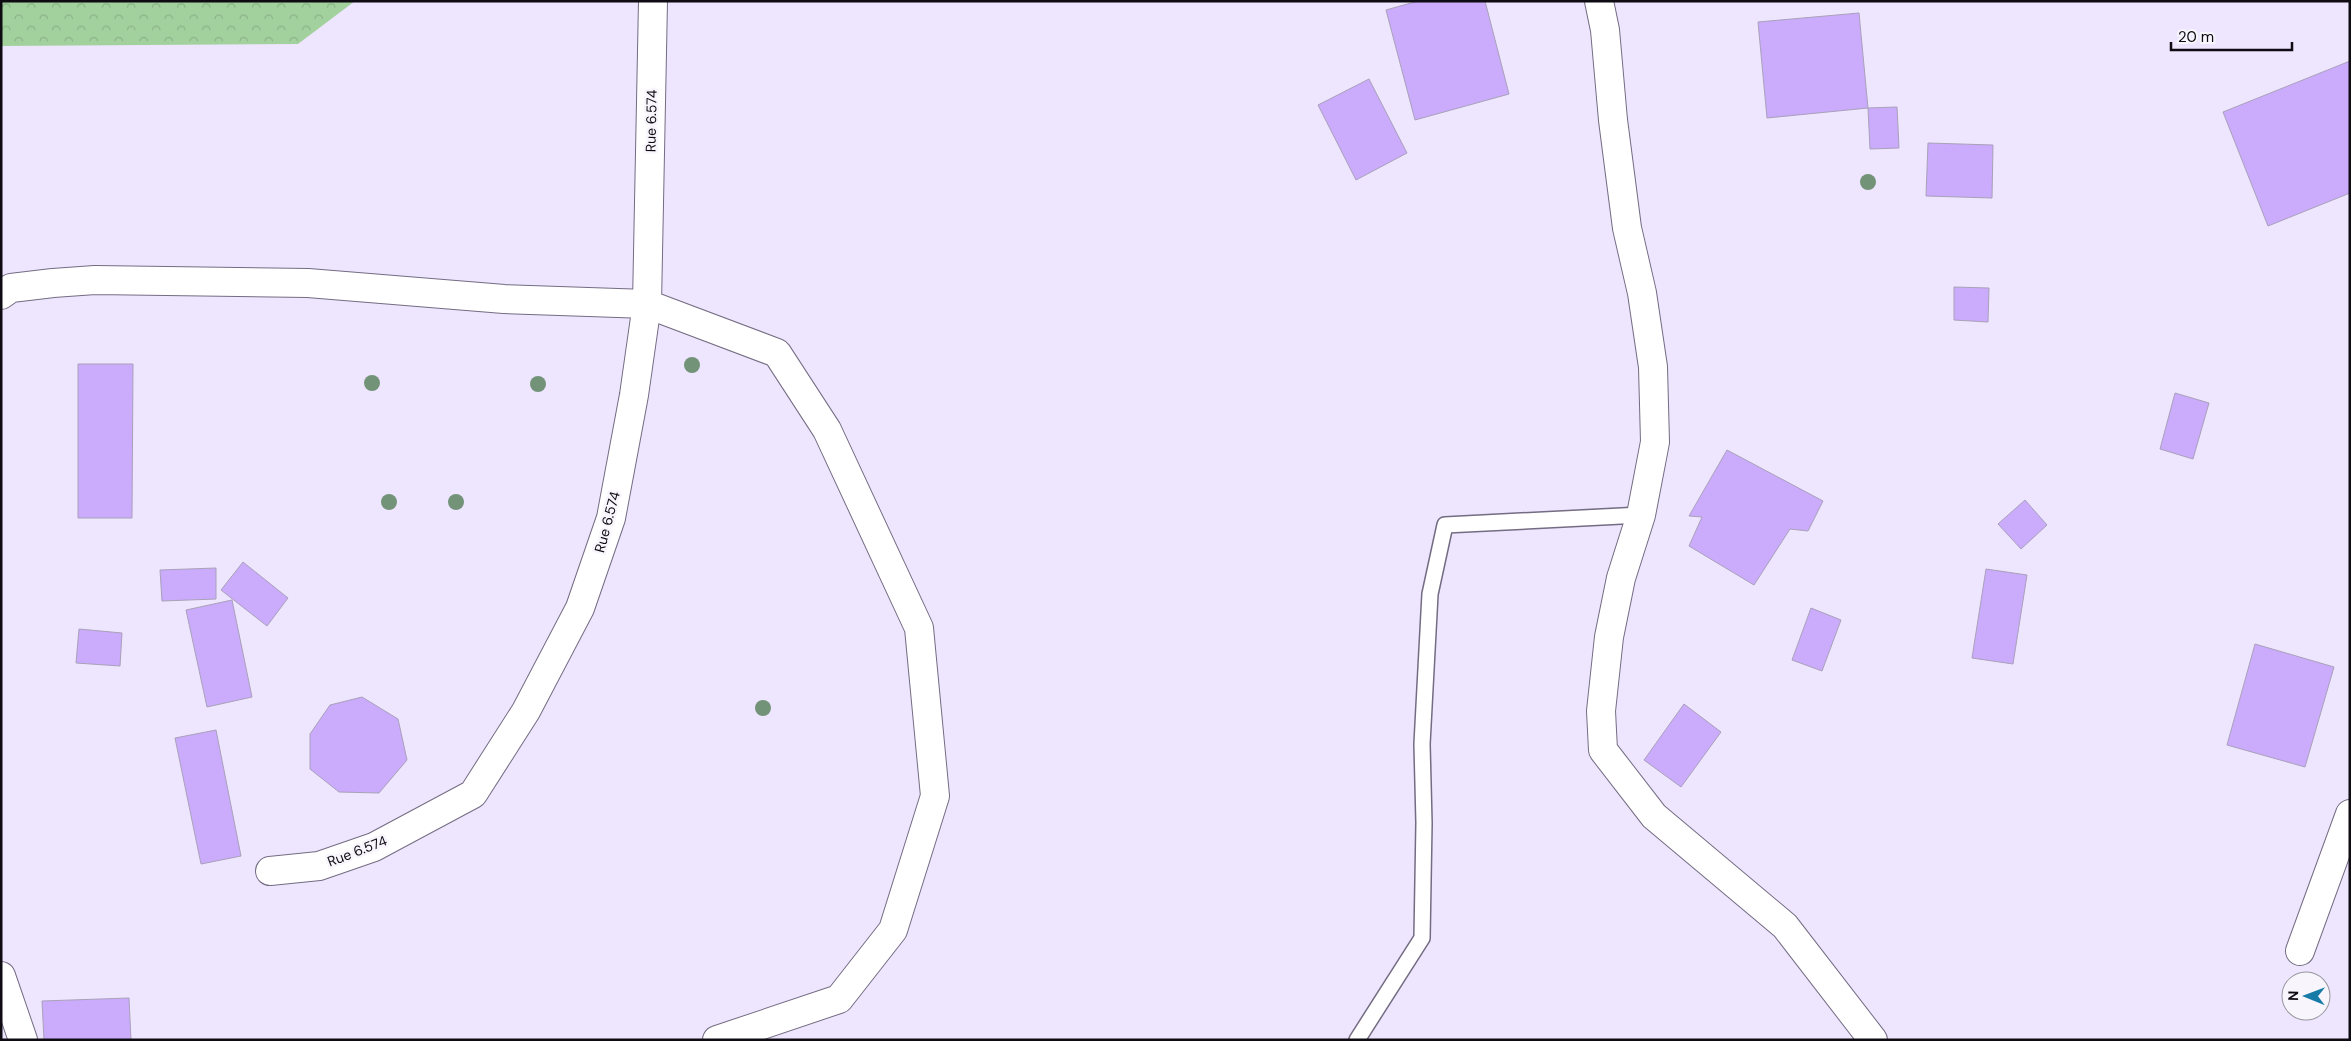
<svg xmlns="http://www.w3.org/2000/svg" width="2351" height="1041" font-family="'DM Sans',sans-serif">
	<style>
		.forest { fill: url(#forest-crowns) }
		.building { fill: #caabfc; stroke: #a9a1b9 }
		.lines { fill: none; stroke-linecap: round; stroke-linejoin: round }
		.service-casing { stroke: #746c82; stroke-width: 18 }
		.minor-casing { stroke: #746c82; stroke-width: 30 }
		.service { stroke: #fff; stroke-width: 15 }
		.minor { stroke: #fff; stroke-width: 28 }
		.tree { fill: #739378 }
		.labels { text-anchor: middle; stroke-width: 5; stroke-linejoin: round; paint-order: stroke }
		.street-label { font-size: 14px; fill: #0e0b13; stroke: #f8f6fc }
	</style>
	<defs>
		<pattern id="forest-crowns" width="20" height="18" patternUnits="userSpaceOnUse" patternTransform="scale(1.25)"><rect width="20" height="18" fill="#a3d19e"/><path d="M2 6a3 3 0 1 1 6 0M12 15a3 3 0 1 1 6 0" fill="none" stroke="#8bb287"/></pattern>
	</defs>
	<rect width="100%" height="100%" fill="#eee5ff"/>
	<polygon class="forest" points="1,1 355,1 298,44 1,46"/>
	<g class="building">
		<polygon points="1418,1 1485,1 1509,94 1415,120 1386,10"/>
		<polygon points="1859,13 1868,108 1767,118 1758,22"/>
		<polygon points="2350,61 2350,193 2268,226 2223,112"/>
		<polygon points="1369,79 1407,153 1356,180 1318,105"/>
		<polygon points="1897,107 1899,148 1870,149 1868,108"/>
		<polygon points="1928,143 1993,145 1992,198 1926,196"/>
		<polygon points="1954,287 1989,288 1988,322 1954,320"/>
		<polygon points="78,364 133,364 132,518 78,518"/>
		<polygon points="2175,393 2209,403 2193,459 2160,449"/>
		<polygon points="1727,450 1823,501 1808,531 1790,529 1754,585 1689,546 1702,517 1689,516"/>
		<polygon points="2025,500 2047,525 2021,549 1998,524"/>
		<polygon points="243,562 288,598 267,626 221,590"/>
		<polygon points="216,568 216,599 162,601 160,570"/>
		<polygon points="1986,569 2027,575 2013,664 1972,658"/>
		<polygon points="232,600 252,697 207,707 186,610"/>
		<polygon points="1811,608 1841,620 1822,671 1792,660"/>
		<polygon points="79,629 122,633 120,666 76,663"/>
		<polygon points="2255,644 2334,667 2305,767 2227,745"/>
		<polygon points="362,697 398,719 407,760 379,793 339,792 310,769 310,734 330,705"/>
		<polygon points="1684,704 1721,732 1681,787 1644,760"/>
		<polygon points="216,730 241,856 201,864 175,738"/>
		<polygon points="129,998 131,1040 44,1040 42,1001"/>
	</g>
	<g class="lines">
		<defs>
			<polyline id="service" points="1357,1040 1422,938 1424,823 1422,744 1430,594 1445,525 1641,515"/>
			<g id="minor">
				<polyline points="1599,1 1605,30 1613,120 1627,228 1642,293 1653,367 1655,442 1641,515 1621,578 1609,637 1601,711 1603,750 1654,816 1785,926 1873,1040"/>
				<polyline points="1,295 11,288 53,283 95,280 308,283 504,299 647,304 777,353 827,430 919,628 935,796 893,930 839,999 717,1040"/>
				<polyline points="270,871 319,866 374,847 473,794 526,711 580,608 611,518 634,395 647,304 653,1"/>
				<polyline points="2300,951 2350,814"/>
				<polyline points="1,976 23,1040"/>
			</g>
		</defs>
		<use href="#service" class="service-casing"/>
		<use href="#minor" class="minor-casing"/>
		<use href="#service" class="service"/>
		<use href="#minor" class="minor"/>
	</g>
	<g class="tree">
		<circle cx="1868" cy="182" r="8"/>
		<circle cx="692" cy="365" r="8"/>
		<circle cx="372" cy="383" r="8"/>
		<circle cx="538" cy="384" r="8"/>
		<circle cx="389" cy="502" r="8"/>
		<circle cx="456" cy="502" r="8"/>
		<circle cx="763" cy="708" r="8"/>
	</g>
	<g class="labels">
		<g class="street-label">
			<text transform="translate(651 121) rotate(-89)" y="5">Rue 6.574</text>
			<text transform="translate(607 522) rotate(-75)" y="5">Rue 6.574</text>
			<text transform="translate(357 851) rotate(-21)" y="5">Rue 6.574</text>
		</g>
	</g>
	<rect width="2351" height="1041" fill="none" stroke="#0e0b13" stroke-width="5"/>
	<g transform="translate(2306 996) rotate(271)"><circle r="24" fill="#f8f6fc" stroke="#9a989f"/>
	<path d="M0-4L9 19L0 12L-9 19Z" fill="#187ba7"/>
	<text y="-8" font-size="14" font-weight="bold" text-anchor="middle" fill="#0e0b13">N</text>
	</g>
	<path d="M2171 42v8h121v-8" fill="none" stroke="#0e0b13" stroke-width="2.5"/>
	<text x="2178" y="42" font-size="15" fill="#0e0b13" stroke="#f8f6fc" stroke-width="4" paint-order="stroke">20 m</text>
</svg>
